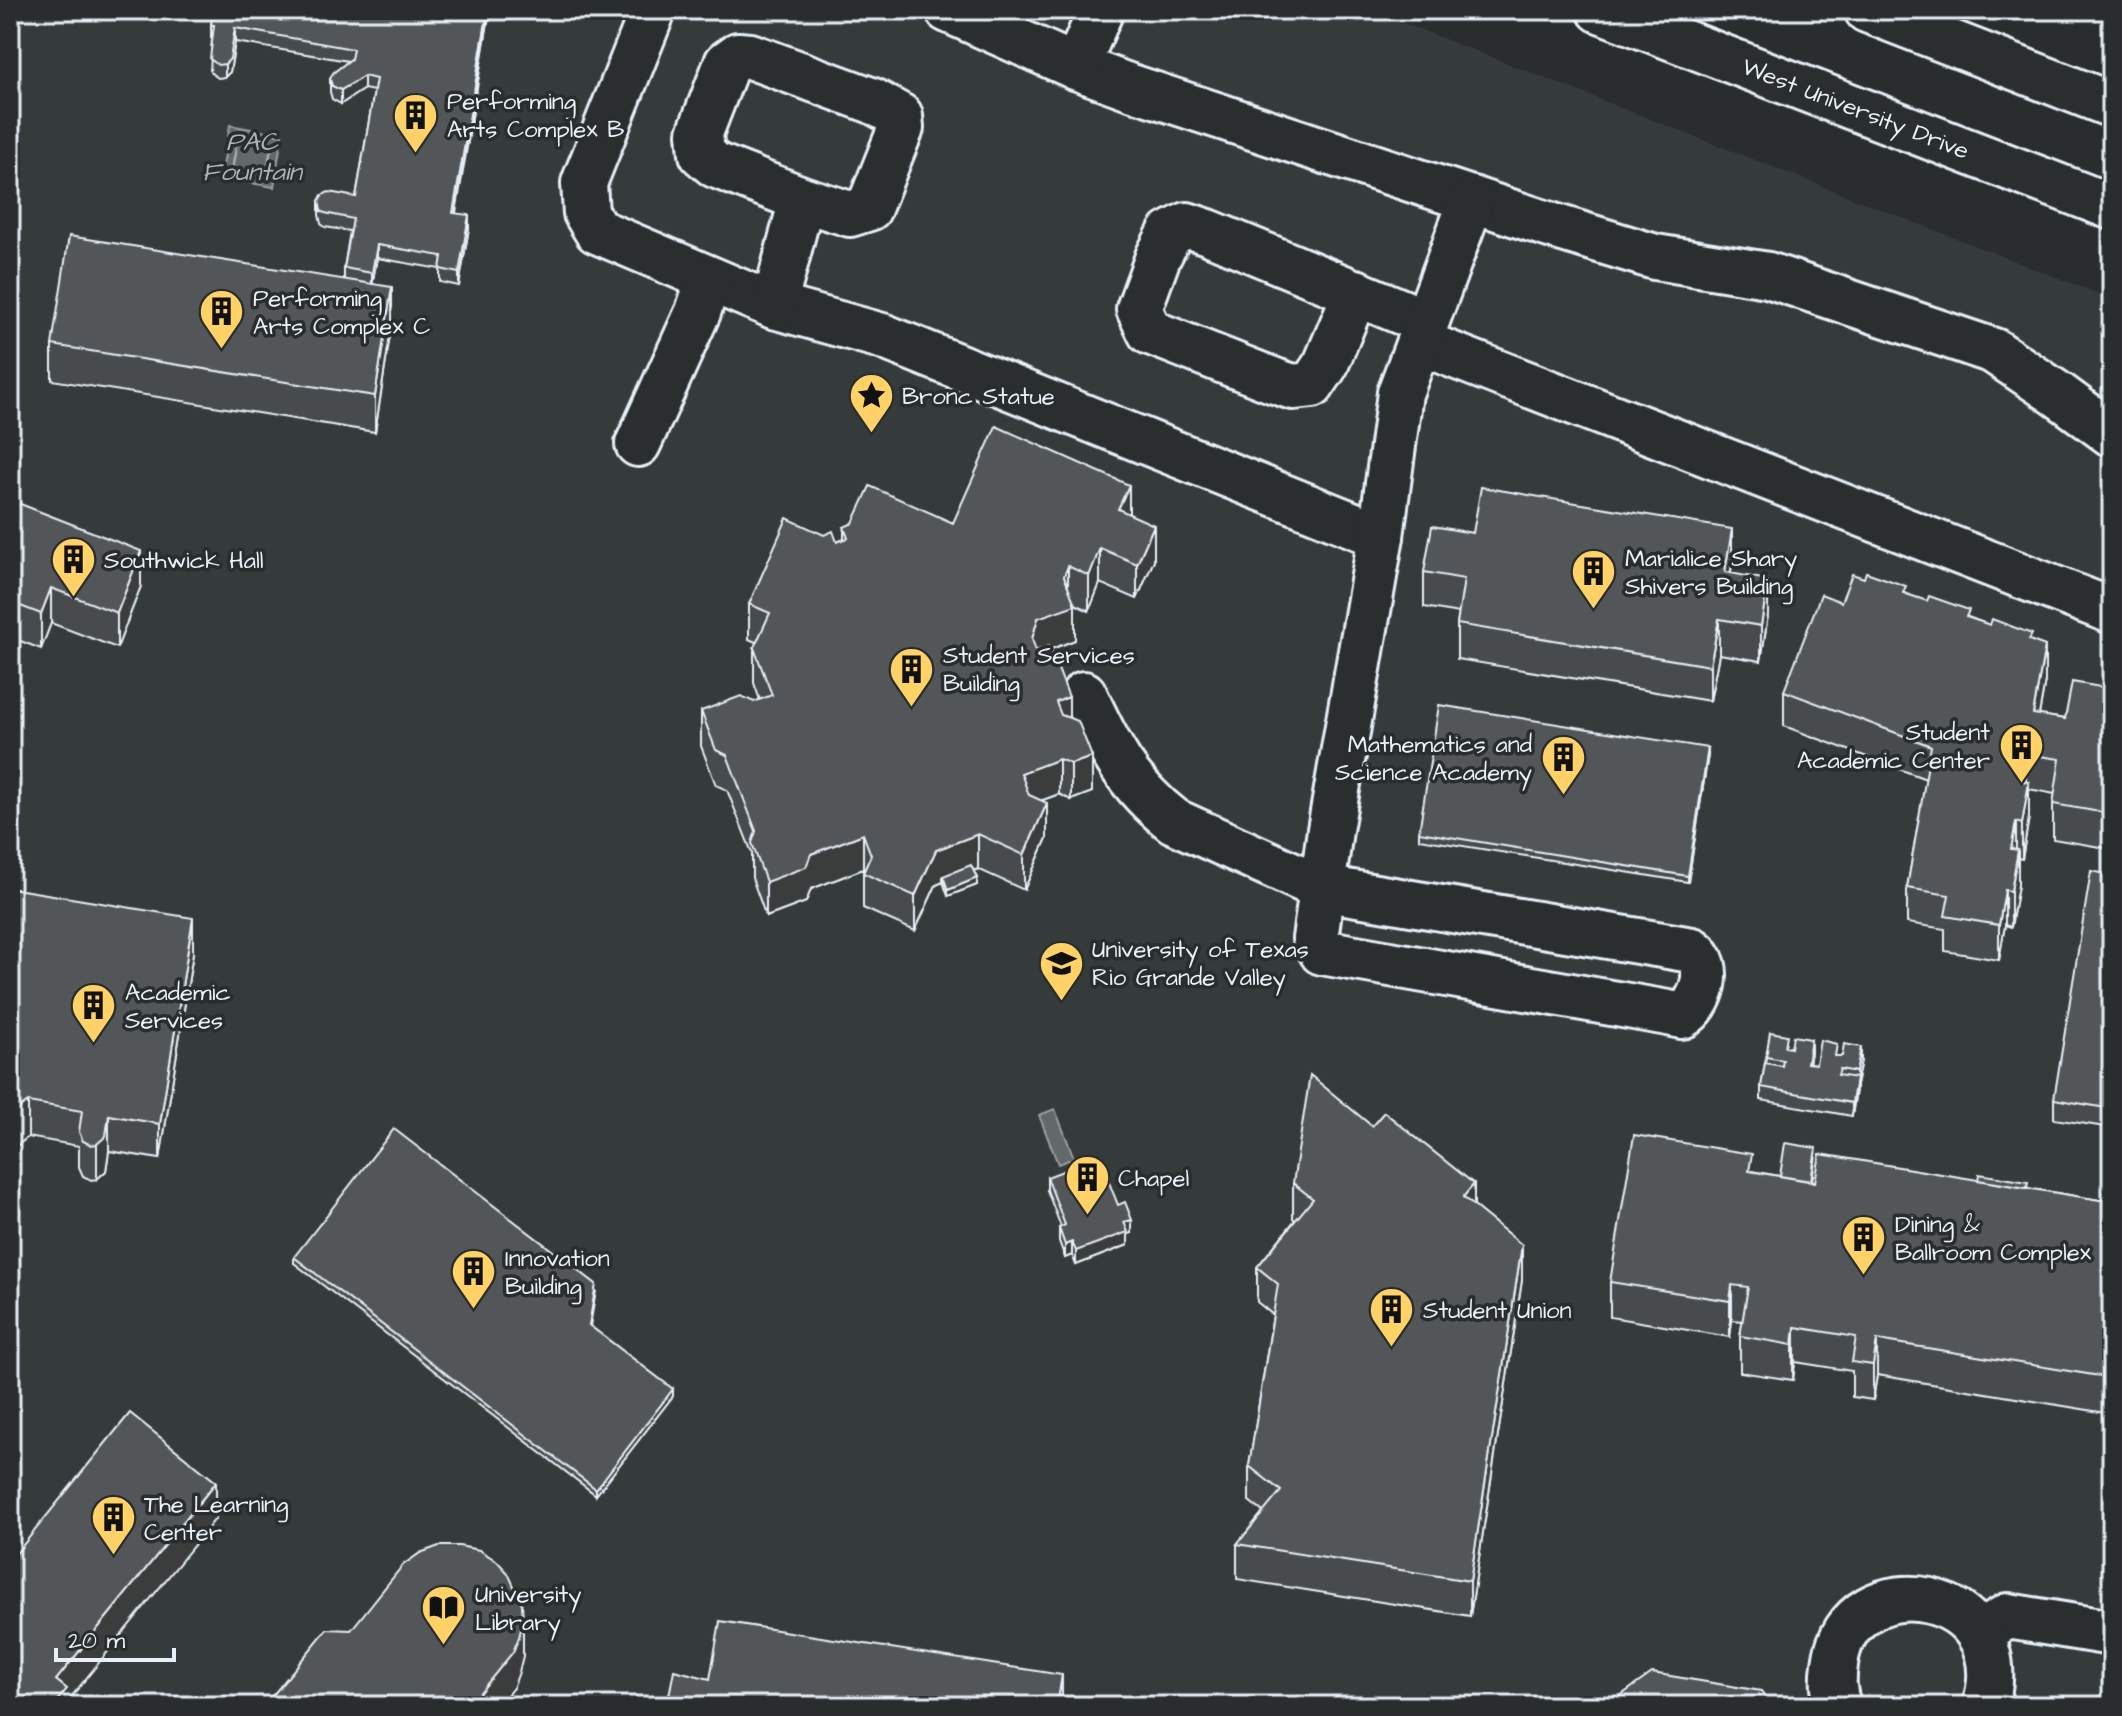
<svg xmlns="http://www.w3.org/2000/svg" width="2122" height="1716" font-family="'Architects Daughter',sans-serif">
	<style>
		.built { fill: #363a3b }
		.water { fill: #63686b; stroke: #989fa3; stroke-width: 2 }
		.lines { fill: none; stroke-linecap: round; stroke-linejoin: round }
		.shore { stroke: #b3bac0; stroke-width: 2 }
		.minor-casing { stroke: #e8f1f8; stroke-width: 50 }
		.major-casing { stroke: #e8f1f8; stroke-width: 50 }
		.minor { stroke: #2a2d2e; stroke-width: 44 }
		.major { stroke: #2a2d2e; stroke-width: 44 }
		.wall { fill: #474b4d; stroke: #e8f1f8; stroke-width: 2 }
		.shaded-wall { fill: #3a3d3e; stroke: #e8f1f8; stroke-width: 2 }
		.building { fill: #535759; stroke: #e8f1f8; stroke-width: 2 }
		.labels { text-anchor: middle; stroke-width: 7; stroke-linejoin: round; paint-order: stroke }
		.poi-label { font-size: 24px; fill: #e8f1f8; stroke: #2a2d2e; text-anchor: start }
		.street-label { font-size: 24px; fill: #e8f1f8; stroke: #2a2d2e }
		.water-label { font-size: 26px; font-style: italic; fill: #acb3b9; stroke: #2a2d2e }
	</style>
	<rect width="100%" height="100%" fill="#2a2d2e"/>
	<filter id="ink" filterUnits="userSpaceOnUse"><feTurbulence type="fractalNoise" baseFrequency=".0125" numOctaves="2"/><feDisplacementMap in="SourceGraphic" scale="16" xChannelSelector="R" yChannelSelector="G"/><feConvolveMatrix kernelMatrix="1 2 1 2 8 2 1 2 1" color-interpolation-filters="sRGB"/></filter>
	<g filter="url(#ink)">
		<polygon class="built" points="10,10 1370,10 2112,299 2112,1706 10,1706"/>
		<g class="water">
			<polygon points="230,125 282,135 274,187 221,178"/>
			<polygon points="1055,1109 1074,1158 1058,1164 1039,1115"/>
		</g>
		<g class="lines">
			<polygon class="shore" points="238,136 272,142 266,176 232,170"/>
			<defs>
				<g id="minor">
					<polyline points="653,10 584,183 586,213 597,231 774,306 882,336 1381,536"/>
					<polyline points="948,10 1076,67 1128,86 1550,225 1655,257 1768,275 1994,351 2059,395 2112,434"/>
					<polyline points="1076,67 1101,10"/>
					<polyline points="1356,292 1326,364 1312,385 1293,387 1275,381 1150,332 1139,309 1158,257 1170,234 1187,225 1208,232 1426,322"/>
					<polyline points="774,306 802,199 850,214 869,208 901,128 900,116 873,101 750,56 738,55 727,63 700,133 702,154 715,165 802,199"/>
					<polyline points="1419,342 2112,611"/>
					<polyline points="638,444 698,312 709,279"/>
					<path d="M1084,694C1108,746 1127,785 1174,821L1322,888L1692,950C1714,965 1703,1004 1682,1016L1668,1013L1322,952L1315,939L1330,830L1381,536L1400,393L1472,199"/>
					<polyline points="1979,1633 2008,1616 2112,1633"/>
					<path d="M1838,1706C1833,1690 1833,1680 1835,1664C1847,1559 2022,1586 1985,1706"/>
				</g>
				<g id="major">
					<path id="s1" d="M1600,10L2112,207"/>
					<polyline points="1867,10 2112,105"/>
				</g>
			</defs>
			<use href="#minor" class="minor-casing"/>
			<use href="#major" class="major-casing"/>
			<use href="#minor" class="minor"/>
			<use href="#major" class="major"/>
		</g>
		<g class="wall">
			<polygon points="211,10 490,10 456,213 469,228 459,286 440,282 440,269 377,258 372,284 392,322 375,432 52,380 52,345 344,280 344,268 350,231 325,227 321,224 319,215 319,201 356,197 374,91 364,89 341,104 332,99 330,92 330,79 348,61 235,42 230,72 225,77 218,78 210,72 212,38 211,38 211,25 213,10"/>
			<polygon points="10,500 141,586 117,648 51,623 41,649 10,637"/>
			<polygon points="1129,514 1154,560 1137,599 1100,583 1089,611 1075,604 1075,640 1051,649 1069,718 1092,792 1071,800 1059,794 1042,800 1047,838 1024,890 978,869 973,871 977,885 948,896 943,882 936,885 915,931 863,908 863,869 811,889 806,902 766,917 752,878 752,853 727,790 716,785 701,746 701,711 754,702 760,700 754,683 754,648 756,642 749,639 749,604 837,542 844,539 844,527"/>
			<polygon points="1473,533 1732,564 1731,573 1768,615 1761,661 1719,654 1710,701 1457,659 1457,624 1459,613 1424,607 1424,572"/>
			<polygon points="1864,578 2032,641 2045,681 2039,715 2065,719 2112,689 2112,849 2053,839 2053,804 2055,794 2029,789 2029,817 2022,859 2018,858 2018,885 2011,927 2005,925 1999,960 1945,951 1945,929 1907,923 1907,888 1926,779 1784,726 1784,691 1841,602"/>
			<polygon points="1708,755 1688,882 1419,839 1419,832"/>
			<polygon points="2112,875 2112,1128 2054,1119 2054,1099"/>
			<polygon points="10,888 193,953 160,1159 109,1151 106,1171 97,1179 91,1180 83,1176 79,1167 79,1146 28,1137 10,1151"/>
			<polygon points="1787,1047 1811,1052 1809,1063 1816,1064 1837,1056 1861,1060 1856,1085 1852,1116 1761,1100 1761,1087 1766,1057"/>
			<polygon points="1816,1155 1812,1181 2028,1188 2112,1202 2112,1414 1877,1375 1873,1400 1852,1397 1852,1371 1795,1362 1793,1380 1740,1372 1740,1336 1743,1321 1732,1320 1730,1337 1610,1317 1610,1282 1752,1171 1780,1176"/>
			<polygon points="1047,1177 1118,1205 1132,1233 1128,1234 1128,1245 1076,1265 1072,1255 1065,1258 1059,1241 1059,1228 1061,1227 1047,1190"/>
			<polygon points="1293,1183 1474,1206 1522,1280 1470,1616 1237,1579 1237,1544 1263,1512 1249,1501 1249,1466 1273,1315 1257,1302 1257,1267 1295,1220 1293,1218"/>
			<polygon points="294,1257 596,1291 590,1326 673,1396 596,1495 294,1263"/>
		</g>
		<g class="shaded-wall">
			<polygon points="488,10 490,10 453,226 453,213"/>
			<polygon points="235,28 235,42 230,72 225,77 225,64"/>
			<polygon points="364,76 364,89 341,104 341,90"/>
			<polygon points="469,215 469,228 459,286 459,273"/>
			<polygon points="377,245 377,258 372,286 372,273"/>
			<polygon points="392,287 392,322 375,432 375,396"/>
			<polygon points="1129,485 1129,520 1118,509"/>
			<polygon points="1154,525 1154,560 1137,599 1137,564"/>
			<polygon points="1732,529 1732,564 1725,608 1725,572"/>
			<polygon points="1100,548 1100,583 1089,611 1089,576"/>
			<polygon points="141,551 141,586 117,648 117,613"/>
			<polygon points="1068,566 1068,601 1075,605 1075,640 1038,654 1032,674 1032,639 1038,618"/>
			<polygon points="1768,580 1768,615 1761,661 1761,626"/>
			<polygon points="51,588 51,623 41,649 41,614"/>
			<polygon points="1719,619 1719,654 1710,701 1710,666"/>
			<polygon points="2045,646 2045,681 2033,749 2033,714"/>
			<polygon points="1069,697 1069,732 1056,737 1056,702"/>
			<polygon points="1708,748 1708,755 1688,882 1688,876"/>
			<polygon points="2026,754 2026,789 2022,781"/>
			<polygon points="1092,757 1092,792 1071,800 1071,764"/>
			<polygon points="1059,759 1059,794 1021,808 1021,773"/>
			<polygon points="2029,782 2029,817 2022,859 2022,824"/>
			<polygon points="1047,803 1047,838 1024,890 1024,855"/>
			<polygon points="2016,822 2016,857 2011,849"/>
			<polygon points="863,834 863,869 811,889 806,902 766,917 766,882 811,854"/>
			<polygon points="978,834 978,869 945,882 943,876 943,882 936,885 915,931 915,896 936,850"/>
			<polygon points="2018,850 2018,885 2011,927 2011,891"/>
			<polygon points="977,878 977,885 948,896 948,890"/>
			<polygon points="2005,890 2005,925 1999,960 1999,925"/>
			<polygon points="193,918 193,953 160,1159 160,1124"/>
			<polygon points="1811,1039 1811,1052 1807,1076 1807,1063"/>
			<polygon points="1861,1047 1861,1060 1856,1085 1856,1072"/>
			<polygon points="1856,1078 1856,1091 1852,1116 1852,1103"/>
			<polygon points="28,1102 28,1137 10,1151 10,1115"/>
			<polygon points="109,1115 109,1151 106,1171 97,1179 97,1144"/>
			<polygon points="12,1158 12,1193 10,1201 10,1165"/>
			<polygon points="1474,1184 1474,1219 1463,1197"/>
			<polygon points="1132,1220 1132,1233 1128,1234 1128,1245 1076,1265 1076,1251 1124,1222"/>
			<polygon points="1072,1242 1072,1255 1065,1258 1065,1245"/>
			<polygon points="1522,1245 1522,1280 1470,1616 1470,1581"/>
			<polygon points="1732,1285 1732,1320 1730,1337 1730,1301"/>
			<polygon points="1795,1327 1795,1362 1793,1380 1793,1345"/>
			<polygon points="1877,1340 1877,1375 1873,1400 1873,1365"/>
			<polygon points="673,1389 673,1396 596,1495 596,1489"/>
			<polygon points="216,1482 216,1518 67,1702 67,1706 53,1706 56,1680"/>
			<polygon points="523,1621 523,1656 519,1672 513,1688 498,1706 469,1706"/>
			<polygon points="1062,1675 1062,1695 1060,1706 1057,1706"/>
		</g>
		<g class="building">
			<polygon points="213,10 488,10 453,213 469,215 459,273 440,269 442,256 377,245 372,273 344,268 353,219 325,213 321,211 319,201 322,195 329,192 356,197 376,79 364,76 341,90 332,86 330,79 333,73 351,59 353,49 235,28 230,59 225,64 218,65 210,59 214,25 211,25"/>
			<polygon points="69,236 392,287 375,396 52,345"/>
			<polygon points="996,426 1129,485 1118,509 1154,525 1137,564 1100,548 1089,576 1068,566 1064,576 1075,605 1038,618 1032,639 1036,651 1049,646 1069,697 1056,702 1061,715 1078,721 1092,757 1071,764 1059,759 1021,773 1029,795 1047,803 1024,855 978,834 936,850 915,896 863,873 871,855 863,834 811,854 806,867 766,882 752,843 756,831 727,755 716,750 701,711 741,696 754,702 772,695 754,648 770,613 749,604 787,518 824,535 833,531 837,542 848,538 844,527 853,523 870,486 953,523"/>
			<polygon points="1481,487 1732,529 1725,572 1768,580 1761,626 1719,619 1710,666 1457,624 1464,579 1424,572 1432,526 1473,533"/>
			<polygon points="10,500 141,551 117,613 51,588 41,614 10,602 10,595 16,580 10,577"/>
			<polygon points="1866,572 1906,586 1903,593 1927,601 1929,596 1969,610 1966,617 1990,625 1992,619 2032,634 2029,640 2045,646 2033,714 2065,719 2072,682 2112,689 2112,814 2053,804 2060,759 2026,754 2022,781 2029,782 2022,824 2016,822 2011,849 2018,850 2011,891 2005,890 1999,925 1945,916 1949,895 1907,888 1931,746 1784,691 1821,594 1841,602 1852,574 1864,578"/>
			<polygon points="1439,705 1708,748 1688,876 1419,832"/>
			<polygon points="971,865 977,878 948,890 943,876"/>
			<polygon points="2091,871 2112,875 2112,1109 2054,1099"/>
			<polygon points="10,888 193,918 160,1124 109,1115 106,1136 97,1144 91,1145 83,1141 79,1132 82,1111 28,1102 10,1115"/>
			<polygon points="1770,1032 1787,1035 1785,1047 1791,1048 1793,1036 1811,1039 1807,1063 1816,1064 1820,1040 1837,1044 1835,1056 1842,1056 1844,1044 1861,1047 1856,1072 1840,1069 1838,1075 1856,1078 1852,1103 1761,1087 1765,1063 1782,1066 1783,1060 1766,1057"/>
			<polygon points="1310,1075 1372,1126 1384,1112 1474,1184 1463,1197 1522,1245 1470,1581 1237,1544 1281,1491 1249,1466 1278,1284 1257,1267 1313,1199 1293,1183"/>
			<polygon points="394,1129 596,1284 589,1325 673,1389 596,1489 294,1257"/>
			<polygon points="1634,1135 1752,1154 1749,1171 1815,1182 1820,1154 2112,1202 2112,1378 1877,1340 1873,1365 1852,1362 1856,1337 1795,1327 1793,1345 1740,1336 1748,1287 1732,1285 1730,1301 1610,1282"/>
			<polygon points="1785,1143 1816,1148 1811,1181 1780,1176"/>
			<polygon points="1099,1157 1118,1205 1125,1202 1132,1220 1124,1222 1128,1232 1076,1251 1072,1242 1065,1245 1059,1228 1065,1225 1047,1177"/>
			<polygon points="1979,1174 2028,1182 2027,1188 1978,1180"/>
			<polygon points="130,1413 216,1482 56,1680 67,1689 53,1706 10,1706 10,1561"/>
			<polygon points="439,1546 459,1546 479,1550 497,1561 508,1573 522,1604 523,1621 519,1637 513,1652 469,1706 264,1706 327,1629 351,1630 403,1565 420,1553"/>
			<polygon points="720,1621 1062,1675 1057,1706 667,1706 674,1670 710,1679"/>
			<polygon points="1652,1673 1761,1691 1772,1706 1606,1706"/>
		</g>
	</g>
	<defs>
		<symbol id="building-pin" viewBox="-11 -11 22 30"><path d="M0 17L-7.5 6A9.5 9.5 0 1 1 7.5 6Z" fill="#ffd166" stroke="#2a2d2e"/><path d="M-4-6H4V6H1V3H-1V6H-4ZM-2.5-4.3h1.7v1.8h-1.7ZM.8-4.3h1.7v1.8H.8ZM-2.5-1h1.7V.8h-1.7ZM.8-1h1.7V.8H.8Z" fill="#111"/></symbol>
		<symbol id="sight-pin" viewBox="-11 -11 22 30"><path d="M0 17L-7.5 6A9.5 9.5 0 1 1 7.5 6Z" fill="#ffd166" stroke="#2a2d2e"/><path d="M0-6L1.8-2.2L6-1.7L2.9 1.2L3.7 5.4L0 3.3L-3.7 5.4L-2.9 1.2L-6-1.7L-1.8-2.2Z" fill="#111"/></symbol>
		<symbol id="university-pin" viewBox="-11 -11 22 30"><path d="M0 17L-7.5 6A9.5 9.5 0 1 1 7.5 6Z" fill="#ffd166" stroke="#2a2d2e"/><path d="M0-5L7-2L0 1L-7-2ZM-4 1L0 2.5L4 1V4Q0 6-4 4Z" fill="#111"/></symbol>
		<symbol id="library-pin" viewBox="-11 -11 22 30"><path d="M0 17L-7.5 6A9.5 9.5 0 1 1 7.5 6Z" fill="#ffd166" stroke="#2a2d2e"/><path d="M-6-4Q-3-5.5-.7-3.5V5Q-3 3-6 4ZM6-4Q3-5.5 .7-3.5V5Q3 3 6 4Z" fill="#111"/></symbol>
	</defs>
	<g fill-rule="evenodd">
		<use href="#building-pin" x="390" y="90" width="51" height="69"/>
		<use href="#building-pin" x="196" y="286" width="51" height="69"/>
		<use href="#sight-pin" x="846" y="370" width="51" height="69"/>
		<use href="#building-pin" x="48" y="534" width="51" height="69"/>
		<use href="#building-pin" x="1568" y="546" width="51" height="69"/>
		<use href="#building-pin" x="886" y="644" width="51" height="69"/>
		<use href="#building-pin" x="1996" y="720" width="51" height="69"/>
		<use href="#building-pin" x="1538" y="732" width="51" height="69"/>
		<use href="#university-pin" x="1036" y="938" width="51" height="69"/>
		<use href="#building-pin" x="68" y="980" width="51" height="69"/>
		<use href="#building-pin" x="1062" y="1152" width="51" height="69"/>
		<use href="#building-pin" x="1838" y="1212" width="51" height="69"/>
		<use href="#building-pin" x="448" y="1246" width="51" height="69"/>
		<use href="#building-pin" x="1366" y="1284" width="51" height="69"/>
		<use href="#building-pin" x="88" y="1492" width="51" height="69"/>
		<use href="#library-pin" x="418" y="1582" width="51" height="69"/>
	</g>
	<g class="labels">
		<g class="poi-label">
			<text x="447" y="109">Performing<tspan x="447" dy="28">Arts Complex B</tspan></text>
			<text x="253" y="306">Performing<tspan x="253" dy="28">Arts Complex C</tspan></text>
			<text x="902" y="404">Bronc Statue</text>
			<text x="1625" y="566">Marialice Shary<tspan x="1625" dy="28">Shivers Building</tspan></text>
			<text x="104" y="568">Southwick Hall</text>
			<text x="943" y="663">Student Services<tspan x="943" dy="28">Building</tspan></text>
			<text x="1990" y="740" text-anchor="end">Student<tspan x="1990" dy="28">Academic Center</tspan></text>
			<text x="1532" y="752" text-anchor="end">Mathematics and<tspan x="1532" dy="28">Science Academy</tspan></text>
			<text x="1092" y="957">University of Texas<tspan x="1092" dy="28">Rio Grande Valley</tspan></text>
			<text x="125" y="1000">Academic<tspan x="125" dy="28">Services</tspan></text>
			<text x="1118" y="1186">Chapel</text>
			<text x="1895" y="1232">Dining &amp;<tspan x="1895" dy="28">Ballroom Complex</tspan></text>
			<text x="505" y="1266">Innovation<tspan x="505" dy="28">Building</tspan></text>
			<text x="1423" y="1318">Student Union</text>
			<text x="144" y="1512">The Learning<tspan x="144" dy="28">Center</tspan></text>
			<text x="475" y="1602">University<tspan x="475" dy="28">Library</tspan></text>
		</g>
		<g class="street-label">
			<text dy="8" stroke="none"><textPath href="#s1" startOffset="274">West University Drive</textPath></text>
		</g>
		<g class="water-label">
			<text x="252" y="150">PAC<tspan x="252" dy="30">Fountain</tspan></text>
		</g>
	</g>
	<rect width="2122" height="1716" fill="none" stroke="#2a2d2e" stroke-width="40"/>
	<rect x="20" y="20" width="2082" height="1676" fill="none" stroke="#e8f1f8" stroke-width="3" filter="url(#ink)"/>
	<path d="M56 1648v12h118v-12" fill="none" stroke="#e8f1f8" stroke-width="4"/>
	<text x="68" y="1648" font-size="24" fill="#e8f1f8" stroke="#2a2d2e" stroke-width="6" paint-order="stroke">20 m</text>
</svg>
